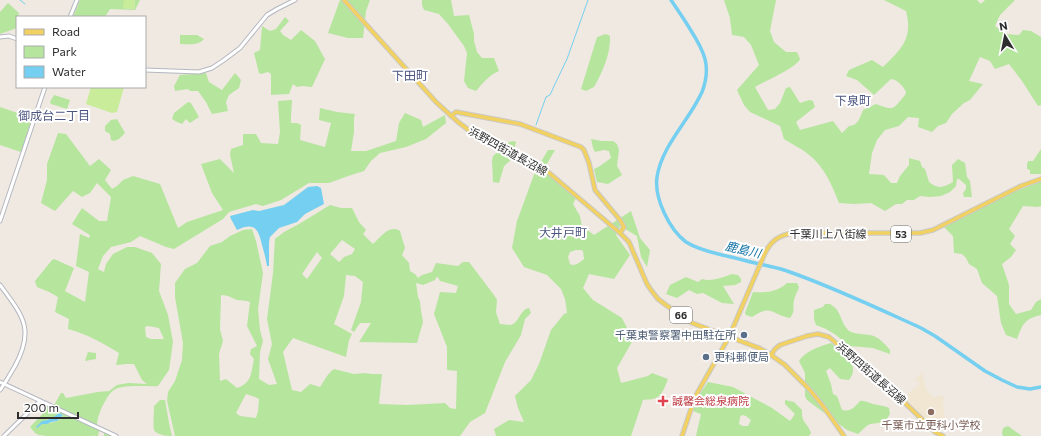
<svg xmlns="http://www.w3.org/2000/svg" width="1041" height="436" font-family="Commissioner,'Noto Sans JP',sans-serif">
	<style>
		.education { fill: #f0e6d1 }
		.green { fill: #b6e59e; fill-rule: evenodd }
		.pitch { fill: #c9ec9a }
		.water { fill: #75cff0 }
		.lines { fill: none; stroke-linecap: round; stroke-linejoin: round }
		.stream { stroke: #75cff0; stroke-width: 1 }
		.river { stroke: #75cff0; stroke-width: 3.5 }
		.secondary-casing { stroke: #b4b7c1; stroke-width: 5 }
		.primary-casing { stroke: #c9c9c9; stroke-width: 5.5 }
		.secondary { stroke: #fff; stroke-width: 3 }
		.primary { stroke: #f2d163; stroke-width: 3.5 }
		.service-dot { fill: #5c6f8a; stroke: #fff; stroke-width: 1.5 }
		.health-dot { fill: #e0444e; stroke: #fff; stroke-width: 1.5 }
		.education-dot { fill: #8d6e63; stroke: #fff; stroke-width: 1.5 }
		.labels { text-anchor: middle; stroke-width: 4; stroke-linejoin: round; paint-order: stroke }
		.shield { fill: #fff; stroke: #6d6d6d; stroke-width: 1 }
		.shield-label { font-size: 10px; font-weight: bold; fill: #2e2e2e }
		.street-label { font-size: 11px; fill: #2e2e2e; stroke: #fff }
		.service-label { font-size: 11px; fill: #4e5e75; stroke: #fff; text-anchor: end }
		.health-label { font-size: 11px; fill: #be3a42; stroke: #fff; text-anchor: start }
		.education-label { font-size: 11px; fill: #785e54; stroke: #fff }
		.neighbourhood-label { font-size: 12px; fill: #4d5680; stroke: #fff }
		.water-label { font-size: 12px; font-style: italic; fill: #0d6fa3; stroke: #fff }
	</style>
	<rect width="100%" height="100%" fill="#efe9e1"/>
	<polygon class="education" points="922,372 926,389 931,396 935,397 941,395 944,398 943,408 945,417 939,432 904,399 908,396 907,394 920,384 915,379"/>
	<g class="green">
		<polygon points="80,0 124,0 124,8 134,9 135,0 140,0 135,10 110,9 105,17 73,17"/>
		<polygon points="340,0 370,0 366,11 363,38 348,38 328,33"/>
		<path d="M422,0H451L454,16L469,15L474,34V41L477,52L482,58H494L499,71C489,75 483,83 476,91L468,88L464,81L467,53L464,46L448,24L439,14L424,10L422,5Z"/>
		<path d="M724,0H776L770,31L774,42L786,52H797L800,59C796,68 765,81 755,87L768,110L775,109L780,103L786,88L790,87L800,103L809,100L813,101L815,107L796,122L800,130L833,121L842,133L849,126C858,126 860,117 863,110L876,104C895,111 892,110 905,95L906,92C903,86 898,80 891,79L874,95L857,80L846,76L849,70L872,60L883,67C902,49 913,38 906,11L884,0H977L981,4L985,0H1015L1000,15L995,26L1006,34L1019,35L1023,30L1031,31L1041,37V105L1038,106L1022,81L1009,64L995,69L990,61L980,57L969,81L983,84L970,100L964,103L952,114L946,123L938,126L932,132L918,127L919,118L908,117L899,126L885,130L877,140L872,153L869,174L884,175L891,183H897L900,176L909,165V158L920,161L922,167L925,169L929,182C938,189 943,188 953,182L952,165L958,159L965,163L967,177L970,181L972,197H964L963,193L966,189V185L959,179H957L956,186L950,192L941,196L930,197L920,196L914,200H907L902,204H896L885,211L871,203L854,204L839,203C832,185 824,166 808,154C801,148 791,144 784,139L780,126L750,112L744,105L737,90L759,65L751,45L744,37L732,35L730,18Z"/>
		<polygon points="8,3 19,13 18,17 17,17 17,28 0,34 0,12"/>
		<polygon points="285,17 289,21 280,31 283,35 291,40 301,30 315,41 325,59 312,87 302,86 297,87 293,84 289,94 271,95 271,74 268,72 261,74 259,73 254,53 260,50 262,26 270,31 276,29"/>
		<path d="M606,34L610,36C611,53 602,73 594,87L586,91L581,89L597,37Z"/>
		<path d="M180,35H197L204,39C198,46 189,44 180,44Z"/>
		<polygon points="206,73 209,82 222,90 235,73 241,80 239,88 229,95 226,102 228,111 212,114 206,102 198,91 190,91 188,89 175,91 174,86 180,75"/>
		<polygon points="54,95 70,100 67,109 51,104 50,102"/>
		<path d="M292,100L291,116V123H297L301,125L300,140L325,147L331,123L319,120L320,108L337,112L355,114L354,118V132L351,151H366L396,141L399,123L405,113L421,120L423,127L445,115L446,123L426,139L406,147L380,153L371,161L364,171L351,175L329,183H309L281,200L263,206L256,204L229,212L223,219L174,249L166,247L140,236L131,242L111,247L103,256L98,269L104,272L106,264L113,254L127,247H135L152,253L161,264L159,291L168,315L173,342L169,370L158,386C147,387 123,384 114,390C109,393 106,400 103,405C100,411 97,419 97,426L54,405L61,393H63L66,398L98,392L109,391L117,385L128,383L147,384L142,380L134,364H127L116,365L119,353C101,342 89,335 68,329L69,319L55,312L58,297L49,292L37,287L35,281L52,260L54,259L74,268L65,291L85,302L89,272L76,266L80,234L89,238L90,235L72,224L82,208L99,221H107L111,197L97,183L90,193L82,197L73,191L55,211L41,203L47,180V164L58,133L66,134L90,166L99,159L111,170L105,180L112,189L117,186L123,180L133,176L160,184L178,228L187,222L223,210L212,193L201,164L220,159L234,173L230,155L231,149L243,145V134H256L261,143L278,144L280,132L278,101ZM148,326L159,328L164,339H151L146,337L145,327Z"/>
		<polygon points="188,102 191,103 199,117 190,123 186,119 182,124 177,122 172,119 174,113"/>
		<polygon points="0,107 32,118 21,152 0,145"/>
		<polygon points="117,119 125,133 119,139 114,141 111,140 110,134 105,131 105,126 111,120"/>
		<polygon points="591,139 602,141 613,141 617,144 619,150 617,166 622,175 608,184 597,182 594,169 600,166 611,158 609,151 604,150 595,152 593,148"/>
		<polygon points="514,141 516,142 512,159 504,166 499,183 493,182 492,161 493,156 509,142"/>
		<polygon points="1041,149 1041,174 1030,174 1030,170 1027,169 1027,165 1028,161 1033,161"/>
		<path d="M548,150H555L544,169L558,182L577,196L573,204L580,216L582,226L594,235L631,211L640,238L650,250L647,267L641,257L637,236L620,226L616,235L630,255L614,279L589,274L583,288L593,300L622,318L633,340L617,368L621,383L648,376L652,373L668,379C666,384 662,396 656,398C652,400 647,399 643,400L631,436H496L494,429L509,420L524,422L518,408L515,396L531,380L539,364L551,330L564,314L567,313L565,299L561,289L547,275L524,267L512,248L517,221L535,172ZM576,250H581L583,251L584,259C580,262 575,267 570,264L568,257L570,252Z"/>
		<path d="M1039,182H1041V206L1038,207L1023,206L1009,229L1015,236L1010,244L1016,250L1011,257L1002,264L1009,285V304L1016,314L1031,310L1036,302L1041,299V315C1024,319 1023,324 1017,339L1006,335L1001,323L997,296L982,283L977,269L969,264L966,258L962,254L954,253L953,236L944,227L1008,194Z"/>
		<path d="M330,205L341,208H352L359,222L366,230L363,234L373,244C381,237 389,224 400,231L405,248L402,255L409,263L410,271L415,274L418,278L422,275L432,272L436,263L458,266L463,262H469L494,295L497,300L496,312L500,324C503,324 507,325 510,325C519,324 520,309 529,308L531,313L525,319L521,335L505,362L485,413L470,422L460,436H175L167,401L168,392L175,381L182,360L183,343L175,297V283L185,269L197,263L210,246L222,242L230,236L243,230L252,229L256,241L263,273L258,309L260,330L263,341L260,352L259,379L269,385L277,384L268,359L272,344L267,319L273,273L275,239L284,232L299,224ZM342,240L355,249L352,254L344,257L339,262L330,254ZM317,252L322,258L307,279L302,274ZM346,275L355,276L363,282L361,302L351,330L354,332L360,323H371L359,342L417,343L423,322L421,311L420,301L418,297L416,283L423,285L435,280L436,278L438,277L440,281L458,286L456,293L440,292L434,314L447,347V370L457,371L456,409L450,408L445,403L408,405L379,404L382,374H372L365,373L354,374L334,369C328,373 324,381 320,387L310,384L301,392L292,390L283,352L293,338L346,357L349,340L352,334L334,324L344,296ZM221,295C228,295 232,298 237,300C242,301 246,300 250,302L247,326L257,346L251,349L250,354L254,359C251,373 252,383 237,388L226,379L220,381L219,354L223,341L220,329ZM246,394L255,397L259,399L258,411L256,418L240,416L236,413Z"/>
		<path d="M732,274L738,275L741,279V282L735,285L723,286L734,304L722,303L703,293L697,294L689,290L677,298L666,294L670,285L686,277L698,282L702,279C712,282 723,277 732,274Z"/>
		<path d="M787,283H797L799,287C798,291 795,295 794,300C792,308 796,310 790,318C770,314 772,304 752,317L746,315L745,313L753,292C765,293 778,292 787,283Z"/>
		<path d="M825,304H830C833,306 836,308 837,310C842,317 843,328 851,332C857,334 864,334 870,335C878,336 885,344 890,350V354L873,348L849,346L836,335L826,329L816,325L814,319V310L823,307Z"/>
		<path d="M831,343C840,349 854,359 853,371C853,374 851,377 849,380L840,379L830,368L826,371L831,384L833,394L837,396L842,410C851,412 855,407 860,401C865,400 868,403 873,404C879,406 884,405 889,408L890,414L885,422C880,423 876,423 871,424C866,425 862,431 858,434L847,430L807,400L805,396V373L799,361C805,351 820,346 831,343Z"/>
		<polygon points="88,352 96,353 96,359 85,361"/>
		<path d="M708,382L733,387L772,408L790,421L795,414L785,404V400L794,402L802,410C801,423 808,423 811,433L809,436H696L701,414L693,411L699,395ZM742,415L746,416L751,420L748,426H743L739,424L740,417Z"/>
		<path d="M160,400H165L169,423L172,436C168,436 156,435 154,430C153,426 154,411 154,406Z"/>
		<path d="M41,402L113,436H104V433L99,431L98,436H95L94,435L93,436H47L39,435L35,433L30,427L47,409ZM63,415C62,417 61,419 59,420C56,422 45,424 42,424C47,418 56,416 63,415Z"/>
		<polygon points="1008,426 1022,436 1003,436 1002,433 1003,428"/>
	</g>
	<g class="pitch">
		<polygon points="124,0 135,0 134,9 123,8"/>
		<polygon points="91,87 124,87 117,112 112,113 86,104"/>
	</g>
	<g class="water">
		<path d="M317,186L321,188L324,204L305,214L297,222L279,228L270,237L269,242V266H267C266,259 264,252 262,245C258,228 254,222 237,230L231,219L230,216L253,210L259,211L284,205L308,187Z"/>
		<path d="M59,413L63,415L57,421L51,422L47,424H42L37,428L36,427L42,421C48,421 54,417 59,413Z"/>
	</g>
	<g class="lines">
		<g class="stream">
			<polyline points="20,0 25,4"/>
			<polyline points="536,125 546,97 550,95 555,84 567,59 588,0"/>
		</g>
		<path class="river" d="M671,0C677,9 684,19 690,29C704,51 712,66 702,92C689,121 662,145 657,177C654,198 669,229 686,242C697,249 710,252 722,255C736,258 750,262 764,265C772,267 780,268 787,271C833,287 877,308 921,328L935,336L985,371L1002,380L1017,387L1030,389L1041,387"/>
		<defs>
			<g id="secondary">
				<polyline points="70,17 77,0"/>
				<polyline points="0,37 9,36 17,39"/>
				<polyline points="145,70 199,72 212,68 224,60 240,48 267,15 277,9 295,0"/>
				<polyline points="0,221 45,87"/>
				<path d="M0,285C23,316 35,329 15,366C10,374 6,382 0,390"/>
				<polyline points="0,382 116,436"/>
				<polyline points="4,436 40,401"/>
			</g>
			<g id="primary">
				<polyline points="344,0 436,102 458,122 470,131 489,142 514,152 541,166 620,233 629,242 647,284 651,290 658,299 666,305 692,323 759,348 771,355 785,365 809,389 823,406 844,436"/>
				<polyline points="451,116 456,112 520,124 581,147 584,150 589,163 595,190 620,220 624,227 620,233"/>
				<polyline points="771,355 775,349 780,345 807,336 818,334 829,337 903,401 935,432 943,436"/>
				<path d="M682,436L695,397L729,337L765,253C771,241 779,235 793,233H920L933,230L1021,186L1041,179"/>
			</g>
		</defs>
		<use href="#secondary" class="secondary-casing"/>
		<use href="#primary" class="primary-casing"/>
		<use href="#secondary" class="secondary"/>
		<use href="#primary" class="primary"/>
	</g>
	<g class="service-dot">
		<circle cx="744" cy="335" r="4"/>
		<circle cx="706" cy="357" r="4"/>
	</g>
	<path class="health-dot" d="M661 395h4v4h4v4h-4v4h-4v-4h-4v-4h4z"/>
	<circle class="education-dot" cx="931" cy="412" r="4"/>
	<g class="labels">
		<g class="shield">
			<rect x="891" y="226" width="20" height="16" rx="3"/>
			<rect x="670" y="307" width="22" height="16" rx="3"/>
		</g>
		<g class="shield-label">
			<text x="901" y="238">53</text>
			<text x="681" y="319">66</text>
		</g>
		<g class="street-label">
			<text transform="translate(508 151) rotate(29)" y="4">浜野四街道長沼線</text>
			<text x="828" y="238">千葉川上八街線</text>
			<text transform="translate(871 373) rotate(41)" y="4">浜野四街道長沼線</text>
		</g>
		<g class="service-label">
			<text x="736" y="339">千葉東警察署中田駐在所</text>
			<text x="714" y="361" text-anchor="start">更科郵便局</text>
		</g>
		<g class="health-label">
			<text x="672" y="405">誠馨会総泉病院</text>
		</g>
		<g class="education-label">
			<text x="931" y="429">千葉市立更科小学校</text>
		</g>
		<g class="neighbourhood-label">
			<text x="410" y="80">下田町</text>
			<text x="853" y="105">下泉町</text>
			<text x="54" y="120">御成台二丁目</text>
			<text x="563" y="237">大井戸町</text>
		</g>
		<g class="water-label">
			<text transform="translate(743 250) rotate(13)" y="4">鹿島川</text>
		</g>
	</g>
	<rect x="16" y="16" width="130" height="72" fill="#ffffff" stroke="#ababab"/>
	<rect x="24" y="29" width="20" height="6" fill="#f2d163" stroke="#ababab"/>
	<text x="52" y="36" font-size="12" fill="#2e2e2e">Road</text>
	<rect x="24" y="46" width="20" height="12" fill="#b6e59e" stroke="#ababab"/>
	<text x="52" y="56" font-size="12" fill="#2e2e2e">Park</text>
	<rect x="24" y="66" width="20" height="12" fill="#75cff0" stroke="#ababab"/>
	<text x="52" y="76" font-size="12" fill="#2e2e2e">Water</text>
	<g transform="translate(1005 36) rotate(350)" stroke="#ffffff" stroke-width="3" paint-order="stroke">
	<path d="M0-3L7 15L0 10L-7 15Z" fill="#2e2e2e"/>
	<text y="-6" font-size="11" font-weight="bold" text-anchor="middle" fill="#2e2e2e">N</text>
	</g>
	<path d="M18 412v6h60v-6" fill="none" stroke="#2e2e2e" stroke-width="2"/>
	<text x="24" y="412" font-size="12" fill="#2e2e2e" stroke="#ffffff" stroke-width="3" paint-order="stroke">200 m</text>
</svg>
